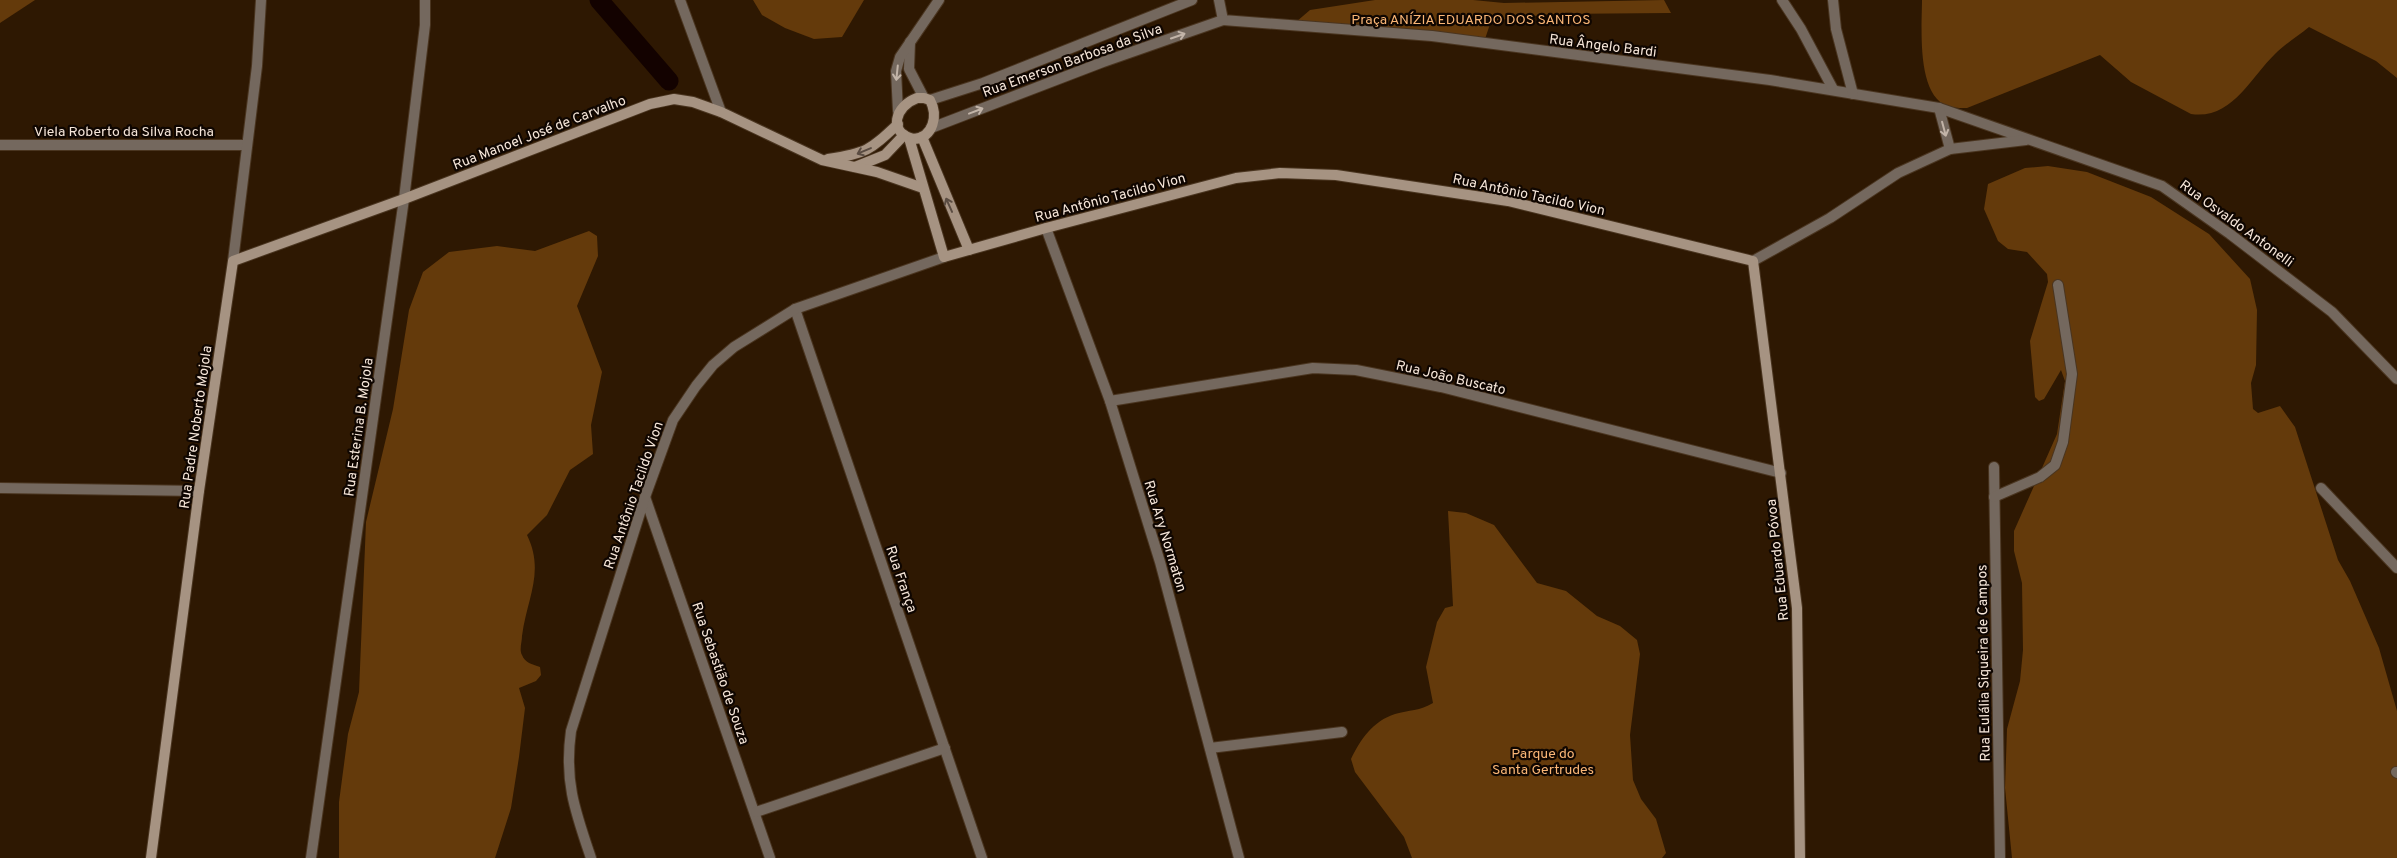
<svg xmlns="http://www.w3.org/2000/svg" width="2397" height="858" font-family="Overpass,sans-serif">
	<style>
		.green { fill: #643a0b }
		.lines { fill: none; stroke-linecap: round; stroke-linejoin: round }
		.canal { stroke: #130200; stroke-width: 19 }
		.street-casing { stroke: #4a3520; stroke-width: 12 }
		.secondary-casing { stroke: #4a3520; stroke-width: 12 }
		.street { stroke: #74685e; stroke-width: 10 }
		.secondary { stroke: #a69382; stroke-width: 10 }
		.oneway { stroke: #c2b4a8 }
		.oneway2 { stroke: #5a4c42 }
		.labels { text-anchor: middle; stroke-width: 4.5; stroke-linejoin: round; paint-order: stroke }
		.park-label { font-size: 14px; fill: #fab676; stroke: #0f0601 }
		.street-label { font-size: 14px; fill: #f6e6d9; stroke: #0f0601 }
	</style>
	<rect width="100%" height="100%" fill="#2e1802"/>
	<g class="green">
		<polygon points="0,0 35,0 0,23"/>
		<polygon points="753,0 864,0 842,37 814,39 785,28 762,15"/>
		<polygon points="1375,0 1473,0 1504,3 1664,0 1671,13 1551,14 1491,21 1485,39 1296,22 1310,10"/>
		<path d="M1922,0H2397V78L2376,61L2309,27C2298,36 2285,44 2275,54C2250,78 2232,120 2191,114L2131,82L2100,55L1967,108C1961,108 1953,108 1948,106C1916,96 1922,26 1922,0Z"/>
		<polygon points="2048,166 2087,172 2151,197 2209,234 2250,279 2257,310 2256,365 2251,383 2253,409 2258,413 2280,406 2295,427 2338,560 2350,581 2379,648 2397,711 2397,858 2012,858 2005,788 2007,729 2020,681 2023,650 2022,583 2014,551 2014,531 2057,434 2065,381 2061,370 2044,399 2039,401 2035,397 2030,341 2048,282 2047,274 2027,252 2008,249 1998,241 1984,209 1988,184 2025,168"/>
		<path d="M589,231L597,236L598,256L577,306L602,372L591,425L593,454L570,470L547,515L527,535C545,572 527,598 522,636C522,642 519,650 522,655C525,663 532,664 540,667L541,675L536,681L519,688L525,708L519,757L511,808L495,858H339V802L348,734L359,692L366,522L393,409L409,310L423,272L449,252L497,246L535,251Z"/>
		<path d="M1448,511L1466,513L1494,525L1537,583L1566,591L1597,616L1620,626L1637,640L1640,654L1630,735L1633,780L1641,799L1656,819L1666,853L1662,858H1412L1404,837L1355,772L1351,759C1360,740 1373,721 1395,714C1409,710 1420,711 1433,703L1426,667L1437,622L1445,608L1453,606Z"/>
	</g>
	<g class="lines">
		<polyline class="canal" points="599,0 669,81"/>
		<defs>
			<g id="street">
				<polyline points="680,0 721,112"/>
				<polyline points="1219,0 1223,20 1432,36 1770,80 1939,108 2162,186 2230,234 2332,312 2397,379"/>
				<polyline points="1782,0 1801,29 1833,89"/>
				<polyline points="1833,0 1836,29 1853,94"/>
				<polyline points="910,42 909,69 924,98"/>
				<polyline points="930,100 983,83 1192,0"/>
				<polyline points="1939,108 1950,149"/>
				<polyline points="898,111 896,71 900,57 939,0"/>
				<polyline points="931,128 1103,62 1223,20"/>
				<polyline points="0,145 247,145"/>
				<polyline points="1046,228 1110,401 1160,562 1239,858"/>
				<polyline points="233,261 257,66 261,0"/>
				<polyline points="1753,261 1830,218 1898,173 1950,149 2026,140"/>
				<polyline points="795,309 982,858"/>
				<polyline points="1110,401 1313,368 1356,370 1441,387 1781,473"/>
				<polyline points="1994,467 2000,858"/>
				<polyline points="0,488 199,491"/>
				<polyline points="2321,488 2397,568"/>
				<polyline points="645,497 770,858"/>
				<polyline points="1994,497 2040,477 2055,465 2063,442 2072,374 2058,285"/>
				<polyline points="1210,748 1342,732"/>
				<polyline points="2396,772 2397,773"/>
				<polyline points="756,812 945,748"/>
				<polyline points="311,858 404,199 425,25 425,0"/>
				<path d="M591,858C575,811 564,781 571,731L645,497L673,420L696,386L713,365L734,347L795,309L944,257"/>
			</g>
			<g id="secondary">
				<path d="M917,98H924L930,100C938,115 934,137 914,139C887,133 895,106 917,98Z"/>
				<polyline points="922,137 969,250"/>
				<polyline points="909,138 944,257 1046,228 1236,178 1280,173 1336,175 1508,201 1753,261 1797,608 1800,858"/>
				<path d="M828,159C867,153 869,151 898,124"/>
				<polyline points="855,167 885,155 904,135"/>
				<polyline points="151,858 199,491 233,261 404,199 650,104 674,99 693,102 721,112 822,160 877,172 923,188"/>
			</g>
		</defs>
		<use href="#street" class="street-casing"/>
		<use href="#secondary" class="secondary-casing"/>
		<use href="#street" class="street"/>
		<use href="#secondary" class="secondary"/>
	</g>
	<defs><path id="oneway-shaft" d="M-6 0H5M1.5-3L5.5 0L1.5 3" fill="none" stroke-width="1.6" stroke-linecap="round" stroke-linejoin="round" transform="scale(1.25)"/></defs>
	<g class="oneway">
		<use href="#oneway-shaft" transform="translate(1178 36) rotate(-19)"/>
		<use href="#oneway-shaft" transform="translate(897 73) rotate(96)"/>
		<use href="#oneway-shaft" transform="translate(976 111) rotate(-21)"/>
		<use href="#oneway-shaft" transform="translate(1944 129) rotate(75)"/>
	</g>
	<g class="oneway2">
		<use href="#oneway-shaft" transform="translate(864 151) rotate(157)"/>
		<use href="#oneway-shaft" transform="translate(949 205) rotate(-114)"/>
	</g>
	<g class="labels">
		<g class="park-label">
			<text x="1471" y="24">Praça ANÍZIA EDUARDO DOS SANTOS</text>
			<text x="1543" y="758">Parque do<tspan x="1543" dy="16">Santa Gertrudes</tspan></text>
		</g>
		<g class="street-label">
			<text transform="translate(1603 45) rotate(7)" y="5">Rua Ângelo Bardi</text>
			<text transform="translate(1072 60) rotate(-20)" y="5">Rua Emerson Barbosa da Silva</text>
			<text x="124" y="136">Viela Roberto da Silva Rocha</text>
			<text transform="translate(539 132) rotate(-21)" y="5">Rua Manoel José de Carvalho</text>
			<text transform="translate(1529 194) rotate(12)" y="5">Rua Antônio Tacildo Vion</text>
			<text transform="translate(1110 197) rotate(-15)" y="5">Rua Antônio Tacildo Vion</text>
			<text transform="translate(2237 223) rotate(36)" y="5">Rua Osvaldo Antonelli</text>
			<text transform="translate(1451 377) rotate(13)" y="5">Rua João Buscato</text>
			<text transform="translate(195 427) rotate(-82)" y="5">Rua Padre Noberto Mojola</text>
			<text transform="translate(358 427) rotate(-82)" y="5">Rua Esterina B. Mojola</text>
			<text transform="translate(633 495) rotate(-71)" y="5">Rua Antônio Tacildo Vion</text>
			<text transform="translate(1166 536) rotate(73)" y="5">Rua Ary Normaton</text>
			<text transform="translate(1777 560) rotate(-96)" y="5">Rua Eduardo Póvoa</text>
			<text transform="translate(902 579) rotate(71)" y="5">Rua França</text>
			<text transform="translate(1983 663) rotate(-91)" y="5">Rua Eulália Siqueira de Campos</text>
			<text transform="translate(721 673) rotate(71)" y="5">Rua Sebastião de Souza</text>
		</g>
	</g>
</svg>
